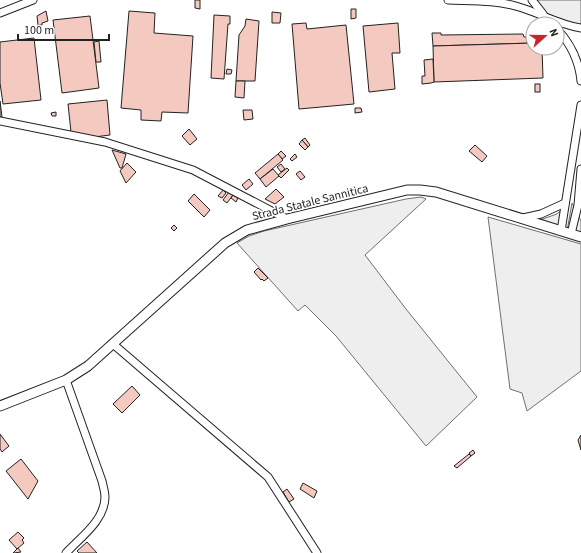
<svg xmlns="http://www.w3.org/2000/svg" width="581" height="553" font-family="'Source Sans 3',sans-serif">
	<style>
		.green { fill: #eee; stroke: #6f6f6f }
		.building { fill: #f3c9c0; stroke: #222 }
		.lines { fill: none; stroke-linecap: round; stroke-linejoin: round }
		.minor-casing { stroke: #222; stroke-width: 9 }
		.major-casing { stroke: #222; stroke-width: 11 }
		.minor { stroke: #fff; stroke-width: 7 }
		.major { stroke: #fff; stroke-width: 9 }
		.labels { text-anchor: middle; stroke-width: 3; stroke-linejoin: round; paint-order: stroke }
		.street-label { font-size: 12px; fill: #222; stroke: #fff }
	</style>
	<rect width="100%" height="100%" fill="#fff"/>
	<g class="green">
		<polygon points="535,0 581,0 581,25 572,24 546,14"/>
		<polygon points="421,197 426,199 365,255 406,309 477,397 426,446 336,336 305,305 298,311 237,243 249,236 264,231 406,199"/>
		<polygon points="569,203 564,231 534,222 557,214"/>
		<polygon points="572,203 581,221 581,235 567,231"/>
		<polygon points="488,217 581,244 581,371 527,411 522,393 510,389"/>
	</g>
	<g class="building">
		<polygon points="195,0 200,0 200,9 195,8"/>
		<polygon points="351,9 356,9 356,18 351,19"/>
		<polygon points="46,11 48,21 42,23 42,25 38,25 37,16"/>
		<polygon points="129,11 155,13 154,33 193,36 188,113 162,112 161,121 141,120 141,110 121,108"/>
		<polygon points="272,12 281,13 280,23 272,23"/>
		<polygon points="214,15 230,16 230,24 228,24 224,79 211,78"/>
		<polygon points="90,16 99,88 62,93 53,20"/>
		<polygon points="246,19 259,21 255,81 236,81 239,35 245,26"/>
		<polygon points="306,23 307,29 346,25 354,104 299,109 292,24"/>
		<polygon points="398,23 400,53 392,53 395,89 369,92 363,26"/>
		<polygon points="432,33 441,33 441,35 523,34 524,37 532,37 533,43 433,46"/>
		<polygon points="34,38 41,100 3,104 0,83 0,42"/>
		<polygon points="99,41 101,62 96,62 94,42"/>
		<polygon points="533,43 533,48 542,48 543,78 434,82 433,46"/>
		<polygon points="433,59 434,82 431,83 422,84 422,76 425,76 424,60"/>
		<polygon points="227,69 232,70 231,74 226,74"/>
		<polygon points="236,81 245,81 244,98 235,97"/>
		<rect x="535" y="84" width="5" height="8"/>
		<polygon points="107,100 110,135 94,137 71,132 68,104"/>
		<polygon points="0,101 2,117 0,117"/>
		<polygon points="355,108 361,108 362,112 355,113"/>
		<polygon points="243,110 252,110 253,119 244,120"/>
		<polygon points="56,112 56,116 52,116 51,113"/>
		<polygon points="189,129 197,139 190,145 182,136"/>
		<polygon points="305,138 310,145 308,147 302,140"/>
		<polygon points="302,140 308,147 305,150 299,144"/>
		<polygon points="475,145 487,156 482,162 469,151"/>
		<polygon points="112,150 126,154 122,168 120,168"/>
		<polygon points="281,151 286,156 282,159 278,154"/>
		<polygon points="278,154 283,160 260,179 255,173"/>
		<polygon points="295,154 297,157 292,161 290,159"/>
		<polygon points="127,163 136,172 126,183 120,171"/>
		<polygon points="281,164 285,169 281,172 277,167"/>
		<polygon points="287,168 289,170 281,178 278,175"/>
		<polygon points="273,169 279,176 266,187 260,179"/>
		<polygon points="300,171 305,177 301,180 296,174"/>
		<polygon points="249,179 253,184 246,190 242,185"/>
		<polygon points="276,189 284,197 275,204 265,199"/>
		<polygon points="223,190 226,193 222,198 218,196"/>
		<polygon points="229,192 233,195 227,203 223,200"/>
		<polygon points="194,194 210,210 204,217 188,201"/>
		<polygon points="233,195 238,198 236,202 231,198"/>
		<polygon points="174,225 177,228 174,231 171,228"/>
		<polygon points="258,268 268,278 264,281 262,279 261,280 254,272"/>
		<polygon points="132,386 140,395 122,413 113,404"/>
		<polygon points="0,434 9,446 2,452 0,449"/>
		<polygon points="581,435 581,450 578,440"/>
		<polygon points="473,450 475,453 471,456 469,453"/>
		<polygon points="469,454 471,456 457,468 454,466"/>
		<polygon points="21,459 38,481 28,499 6,471"/>
		<polygon points="303,483 317,491 314,498 300,489"/>
		<polygon points="287,489 294,499 289,502 283,492"/>
		<polygon points="18,532 24,538 22,540 24,543 17,549 9,540"/>
		<polygon points="87,542 97,553 79,553 77,551"/>
		<polygon points="18,548 21,552 14,553 13,553"/>
	</g>
	<g class="lines">
		<defs>
			<g id="minor">
				<path d="M448,0C471,1 497,0 519,7C540,13 559,25 581,28"/>
				<polyline points="532,0 543,14"/>
				<polyline points="0,13 33,0"/>
				<path d="M557,29C571,44 579,60 581,81"/>
				<polyline points="0,121 105,142 193,170 287,219"/>
				<polyline points="523,218 541,214 565,203"/>
				<polyline points="561,231 581,105"/>
				<polyline points="571,234 578,205 581,169"/>
				<polyline points="113,344 268,477 317,553"/>
				<path d="M66,380L102,481C103,486 105,492 105,497C105,520 81,537 66,553"/>
			</g>
			<polyline id="major" points="0,406 66,380 88,366 225,243 247,230 287,219 407,190 420,190 436,192 581,237"/>
		</defs>
		<use href="#minor" class="minor-casing"/>
		<use href="#major" class="major-casing"/>
		<use href="#minor" class="minor"/>
		<use href="#major" class="major"/>
	</g>
	<g class="labels">
		<g class="street-label">
			<text transform="translate(310 202) rotate(-14)" y="4">Strada Statale Sannitica</text>
		</g>
	</g>
	<g transform="translate(545 36) rotate(69)"><circle r="19" fill="#ffffff" stroke="#a7a7a7"/>
	<path d="M0-3L7 15L0 10L-7 15Z" fill="#c62828"/>
	<text y="-6" font-size="11" font-weight="bold" text-anchor="middle" fill="#222222">N</text>
	</g>
	<path d="M18 34v6h91v-6" fill="none" stroke="#222222" stroke-width="2"/>
	<text x="24" y="34" font-size="12" fill="#222222" stroke="#ffffff" stroke-width="3" paint-order="stroke">100 m</text>
</svg>
